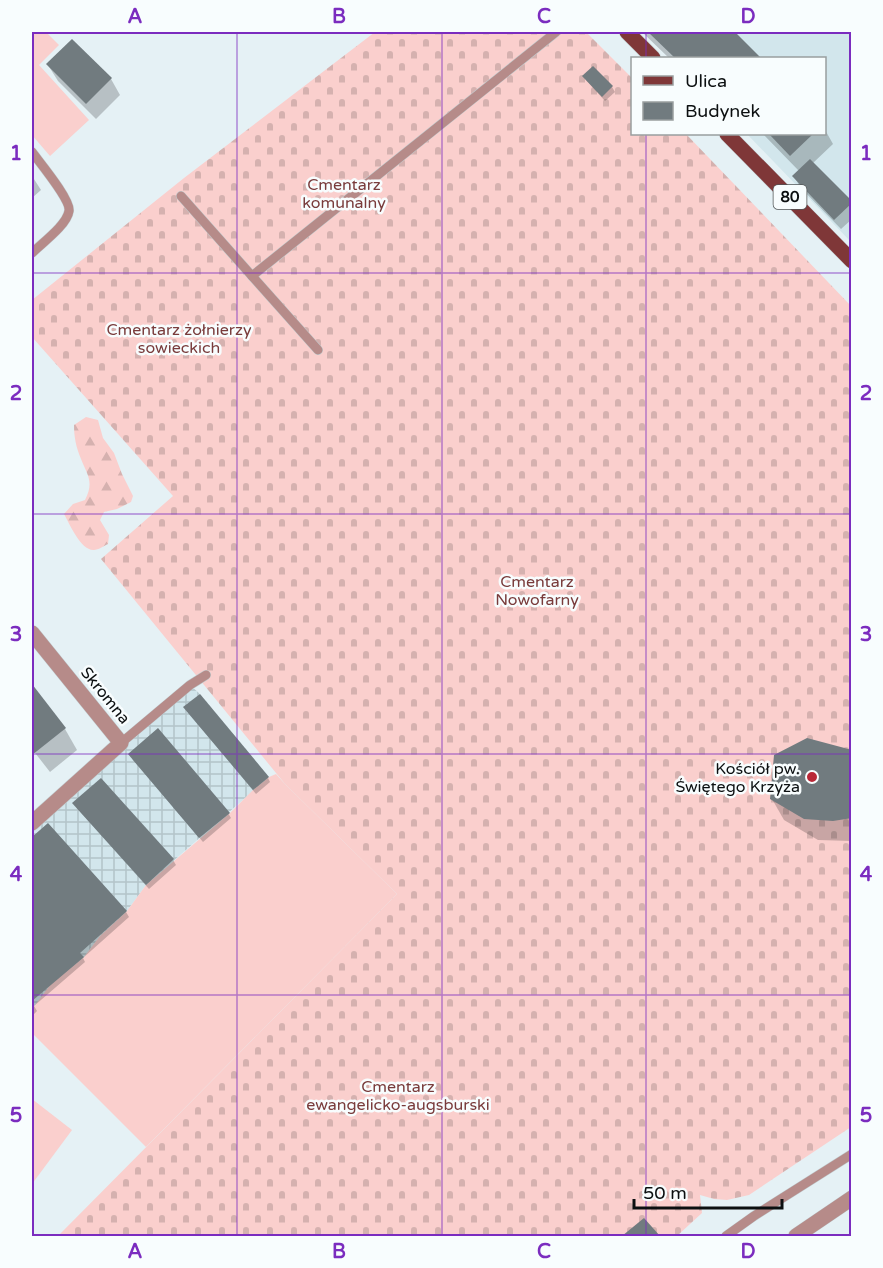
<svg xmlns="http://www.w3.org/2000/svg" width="883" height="1268" font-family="'Varela Round',sans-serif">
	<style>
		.built { fill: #d2e6ec }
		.industrial { fill: url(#industrial-grid) }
		.grass { fill: #facfcd }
		.forest { fill: url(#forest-firs) }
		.cemetery { fill: url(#cemetery-stones) }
		.shadow { fill: #0003 }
		.building { fill: #717b7f }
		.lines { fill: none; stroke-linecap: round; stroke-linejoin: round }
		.service-casing { stroke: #c2cdd0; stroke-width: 10 }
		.minor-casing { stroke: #c2cdd0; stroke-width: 16 }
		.tertiary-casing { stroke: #c2cdd0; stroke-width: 16 }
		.primary-casing { stroke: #c2cdd0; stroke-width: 16 }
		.service { stroke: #b68b89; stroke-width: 9 }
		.minor { stroke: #b68b89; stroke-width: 15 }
		.tertiary { stroke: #b68b89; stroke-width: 15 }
		.primary { stroke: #7f3738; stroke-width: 15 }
		.grid { fill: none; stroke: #7b2cbf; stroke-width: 1.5; stroke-opacity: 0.55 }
		.poi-dot { fill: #b92837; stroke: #f8fdfe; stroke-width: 2 }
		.labels { text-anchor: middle; stroke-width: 5; stroke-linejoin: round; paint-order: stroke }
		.shield { fill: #f8fdfe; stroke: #525657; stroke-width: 1.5 }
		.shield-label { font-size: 15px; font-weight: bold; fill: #0b0f10 }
		.park-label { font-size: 16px; fill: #793b3b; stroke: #f8fdfe }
		.street-label { font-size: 16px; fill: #0b0f10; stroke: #f8fdfe }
		.poi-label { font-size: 16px; fill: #0b0f10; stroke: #f8fdfe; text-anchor: end }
		.neatline { fill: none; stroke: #7b2cbf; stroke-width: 2 }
		.grid-label { font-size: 20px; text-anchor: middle; font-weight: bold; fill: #7b2cbf }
	</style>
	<defs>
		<pattern id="industrial-grid" width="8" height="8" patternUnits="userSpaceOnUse" patternTransform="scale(1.5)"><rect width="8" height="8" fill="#d2e6ec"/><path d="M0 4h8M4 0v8" fill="none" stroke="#b3c4c9"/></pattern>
		<pattern id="forest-firs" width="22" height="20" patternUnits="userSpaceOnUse" patternTransform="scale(1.5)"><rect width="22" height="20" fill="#facfcd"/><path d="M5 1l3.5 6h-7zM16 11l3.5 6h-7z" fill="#d5b1af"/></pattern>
		<pattern id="cemetery-stones" width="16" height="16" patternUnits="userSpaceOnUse" patternTransform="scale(1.5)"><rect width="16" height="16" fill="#facfcd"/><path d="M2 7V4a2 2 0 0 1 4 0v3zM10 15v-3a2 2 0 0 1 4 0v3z" fill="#d5b1af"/></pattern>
	</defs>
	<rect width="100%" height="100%" fill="#e5f1f5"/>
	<polygon class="built" points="649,32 851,32 851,242 747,134 824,134 824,58 675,58"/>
	<polygon class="industrial" points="190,685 200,694 269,777 146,885 127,911 100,936 84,957 32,1009 32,820"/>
	<g class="grass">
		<polygon points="32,32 46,32 59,45 39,65 89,120 50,156 32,135"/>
		<polygon points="276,774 285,784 397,894 146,1147 32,1033 32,1009 51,984 84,957 100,936 127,911 146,885 230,813 253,790 269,777"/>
		<polygon points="32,1099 72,1130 32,1184"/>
	</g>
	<path class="forest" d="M86,417L98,420L103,438L114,453L122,474L133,496L131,502L117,509L104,512L100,520L109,535L108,544C104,546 98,550 94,550C81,551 69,523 64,514L73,504L85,500C94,482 88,476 81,459C76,447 74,437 74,425Z"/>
	<polygon class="cemetery" points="375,32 586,32 632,78 632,134 686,134 851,306 851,1127 749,1195 727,1200 714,1199 700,1195 702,1213 677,1236 58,1236 397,894 285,784 101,559 173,496 32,337 32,300 184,178"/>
	<g class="shadow">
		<polygon points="642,32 693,32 711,51 732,32 733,32 759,58 669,58"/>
		<polygon points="48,65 111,79 120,95 96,119 58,81"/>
		<polygon points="593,68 612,87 615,92 605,101 587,81 584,76"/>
		<polygon points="824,128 833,144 813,163 852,204 852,219 841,229 800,187 794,176 799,171 763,134 824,134"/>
		<polygon points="32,176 41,190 32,198"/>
		<polygon points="32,686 65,729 77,750 50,772 32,749"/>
		<polygon points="188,712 268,778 270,782 256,794"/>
		<polygon points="852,752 852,841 818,840 784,820 772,799"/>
		<polygon points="132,759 228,813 231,818 203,842"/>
		<polygon points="101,780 173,860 176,865 149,889 77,808"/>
		<polygon points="48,825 126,912 129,917 83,958 85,962 34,1006 37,1011 32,1016 32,839"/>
	</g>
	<g class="building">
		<polygon points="648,32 735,32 761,58 675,58"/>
		<polygon points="72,39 112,78 86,104 46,64"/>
		<polygon points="593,66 613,86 602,97 582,76"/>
		<polygon points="769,134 813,134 790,156"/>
		<polygon points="810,159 852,201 852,203 834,220 792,176"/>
		<polygon points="32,684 66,728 32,755"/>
		<polygon points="200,694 269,777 253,790 183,707"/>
		<polygon points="158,728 230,813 199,838 128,754"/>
		<polygon points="807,738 852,750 852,818 833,821 804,819 770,799 774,755"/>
		<polygon points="101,778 174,859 146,885 72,803"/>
		<polygon points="48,823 127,911 80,953 84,957 32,1001 32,837"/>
		<polygon points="644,1218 660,1236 622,1236"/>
	</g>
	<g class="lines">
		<defs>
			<g id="service">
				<path d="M32,152C40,163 71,200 69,211C67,225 42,243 32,253"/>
				<polyline points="181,196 252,276 556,32"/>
				<polyline points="252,276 318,350"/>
				<polyline points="121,743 190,685 206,675"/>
				<polyline points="726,1236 754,1216 852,1154"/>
			</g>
			<polyline id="minor" points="32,633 121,743 32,823"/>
			<polyline id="tertiary" points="796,1236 852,1198"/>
			<g id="primary">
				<polyline points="627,32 653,58"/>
				<polyline points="727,134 852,261"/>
			</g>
		</defs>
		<use href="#service" class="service-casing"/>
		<use href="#minor" class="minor-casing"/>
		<use href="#tertiary" class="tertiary-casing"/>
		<use href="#primary" class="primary-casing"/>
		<use href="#service" class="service"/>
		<use href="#minor" class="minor"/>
		<use href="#tertiary" class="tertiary"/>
		<use href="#primary" class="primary"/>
	</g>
	<path class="grid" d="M237,32V1236M442,32V1236M646,32V58M646,134V1236M32,273H852M32,514H852M32,754H852M32,995H852"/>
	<circle class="poi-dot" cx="812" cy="777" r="6"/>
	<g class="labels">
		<rect class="shield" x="773.5" y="185" width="33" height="24" rx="4.5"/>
		<g class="shield-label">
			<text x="790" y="202">80</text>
		</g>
		<g class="park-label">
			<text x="344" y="190">Cmentarz<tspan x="344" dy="18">komunalny</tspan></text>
			<text x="179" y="335">Cmentarz żołnierzy<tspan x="179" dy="18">sowieckich</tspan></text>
			<text x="537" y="587">Cmentarz<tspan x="537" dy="18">Nowofarny</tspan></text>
			<text x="398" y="1092">Cmentarz<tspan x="398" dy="18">ewangelicko-augsburski</tspan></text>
		</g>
		<g class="street-label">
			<text transform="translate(106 695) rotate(51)" y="6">Skromna</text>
		</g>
		<g class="poi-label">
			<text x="800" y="774">Kościół pw.<tspan x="800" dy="18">Świętego Krzyża</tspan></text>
		</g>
	</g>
	<rect width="883" height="1268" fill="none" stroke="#f8fdfe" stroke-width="66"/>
	<rect x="631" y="57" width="195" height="78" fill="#f8fdfe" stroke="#999e9f" stroke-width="1.5"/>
	<rect x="643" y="76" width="30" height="9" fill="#7f3738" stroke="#999e9f" stroke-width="1.5"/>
	<text x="685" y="87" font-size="18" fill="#0b0f10">Ulica</text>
	<rect x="643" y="102" width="30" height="18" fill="#717b7f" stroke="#999e9f" stroke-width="1.5"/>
	<text x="685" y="117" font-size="18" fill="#0b0f10">Budynek</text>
	<path d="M634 1199v9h148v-9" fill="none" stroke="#0b0f10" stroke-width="3"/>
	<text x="643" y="1199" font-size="18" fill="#0b0f10" stroke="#f8fdfe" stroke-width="4.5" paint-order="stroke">50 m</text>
	<rect x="33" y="33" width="817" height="1202" class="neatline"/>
	<g class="grid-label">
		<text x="135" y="23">A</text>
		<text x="339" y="23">B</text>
		<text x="544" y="23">C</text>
		<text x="748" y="23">D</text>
		<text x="16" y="160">1</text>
		<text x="866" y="160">1</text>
		<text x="16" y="400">2</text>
		<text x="866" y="400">2</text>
		<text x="16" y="641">3</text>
		<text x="866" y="641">3</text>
		<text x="16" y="881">4</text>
		<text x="866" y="881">4</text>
		<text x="16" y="1122">5</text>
		<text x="866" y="1122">5</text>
		<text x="135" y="1258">A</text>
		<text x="339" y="1258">B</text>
		<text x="544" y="1258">C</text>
		<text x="748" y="1258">D</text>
	</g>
</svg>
